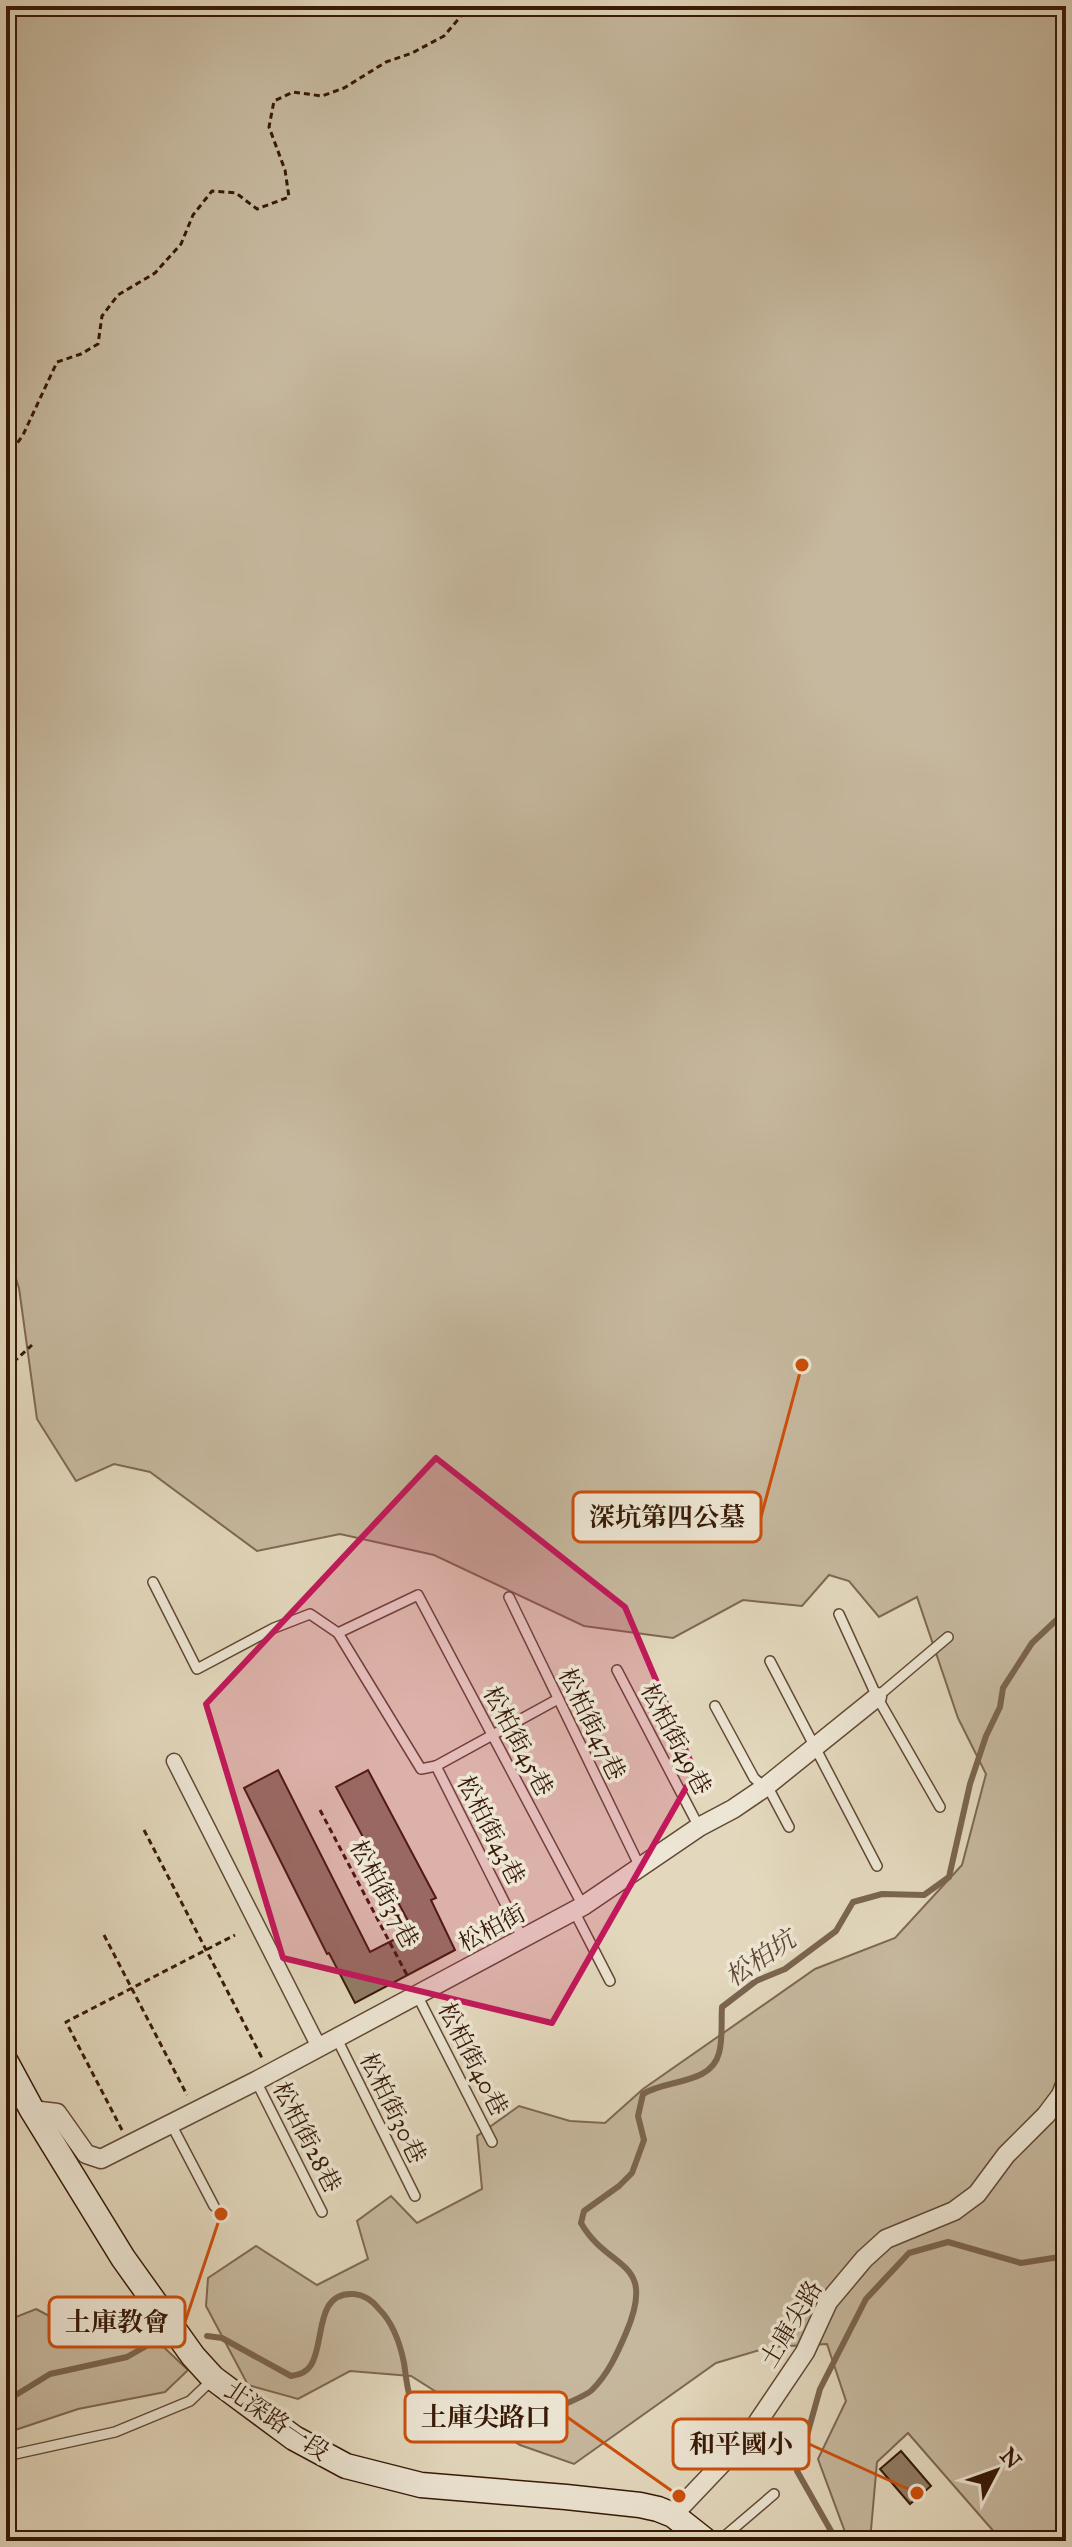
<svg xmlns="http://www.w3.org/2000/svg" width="1072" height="2547" font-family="'IM FELL Great Primer','Noto Serif TC',serif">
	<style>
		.green { fill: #c6b89e; stroke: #7e6852; stroke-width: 2 }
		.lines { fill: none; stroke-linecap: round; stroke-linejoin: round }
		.stream { stroke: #7b654f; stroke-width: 6 }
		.building { fill: #907c65; stroke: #371906; stroke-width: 2 }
		.service-casing { stroke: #624934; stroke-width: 12 }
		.pedestrian-casing { stroke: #624934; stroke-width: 17 }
		.minor-casing { stroke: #624934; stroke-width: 21 }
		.secondary-casing { stroke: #371906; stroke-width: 27 }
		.path { stroke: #371906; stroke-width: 3; stroke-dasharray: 6 4; stroke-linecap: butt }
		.service { stroke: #ede6d4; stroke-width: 9 }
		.pedestrian { stroke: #ede6d4; stroke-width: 14 }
		.minor { stroke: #ede6d4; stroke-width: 18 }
		.secondary { stroke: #ede6d4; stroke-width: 24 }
		.marked { fill: #c2185b; fill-opacity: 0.2; stroke: #c2185b; stroke-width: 6; stroke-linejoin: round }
		.labels { text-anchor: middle; stroke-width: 7; stroke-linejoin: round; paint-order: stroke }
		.street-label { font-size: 24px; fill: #371906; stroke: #ede6d4 }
		.water-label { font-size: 26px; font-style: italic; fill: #5f4530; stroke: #ede6d4 }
		.leader { fill: none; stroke: #cd4f0b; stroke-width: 3 }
		.callout-dot { fill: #cd4f0b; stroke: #ede6d4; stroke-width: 3 }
		.callout { fill: #ede6d4; stroke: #cd4f0b; stroke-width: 3 }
		.callout-label { font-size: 26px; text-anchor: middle; font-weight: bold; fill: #371906 }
	</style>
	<rect width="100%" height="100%" fill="#e3d8bd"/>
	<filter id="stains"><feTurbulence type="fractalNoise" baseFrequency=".0025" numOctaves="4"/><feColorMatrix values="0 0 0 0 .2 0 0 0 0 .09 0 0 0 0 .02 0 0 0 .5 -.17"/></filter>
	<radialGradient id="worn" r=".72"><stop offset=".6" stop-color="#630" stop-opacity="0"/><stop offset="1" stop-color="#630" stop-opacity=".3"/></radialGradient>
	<g class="green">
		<polygon points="6,6 1066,6 1066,2541 1002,2541 908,2433 877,2462 870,2541 840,2541 845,2532 818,2459 846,2401 827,2344 770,2347 716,2363 574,2464 520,2445 411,2376 350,2371 298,2399 248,2385 206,2306 208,2278 256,2246 317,2285 368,2259 357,2221 391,2196 417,2223 482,2189 477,2136 519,2106 570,2121 605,2123 643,2089 815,1969 895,1938 962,1865 986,1774 958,1718 917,1597 879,1617 849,1581 829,1575 802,1606 743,1600 673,1638 584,1626 434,1555 340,1534 257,1551 150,1472 114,1464 76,1481 37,1419 19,1288 6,1248"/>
		<polygon points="36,2309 97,2341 139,2324 188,2370 165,2392 78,2409 6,2433 6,2321"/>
	</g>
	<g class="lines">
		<g class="stream">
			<path d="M207,2336L222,2338L291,2376C299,2375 307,2372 311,2365C325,2344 314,2291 354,2294C365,2295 372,2300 379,2309C393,2323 400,2343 404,2363C407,2381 407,2406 424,2419C437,2429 491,2429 508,2426C520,2423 584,2398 592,2390C608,2374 617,2354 626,2333C658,2258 608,2271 581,2223L584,2211L619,2186L632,2173L644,2140L638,2116L643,2094C666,2079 711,2085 719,2053C723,2039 721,2021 722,2007L756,1981L785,1969L836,1931L853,1902L882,1894L924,1895L949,1877L970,1784L986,1736L1000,1707L1003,1688L1032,1643L1066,1611"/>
			<polyline points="6,2401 50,2374 127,2357 155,2341"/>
			<polyline points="832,2541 835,2538 797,2471 820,2389 866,2299 909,2253 948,2242 1021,2263 1066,2256"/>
		</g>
	</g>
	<g class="building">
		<polygon points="278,1770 370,1952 413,1930 336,1787 368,1770 436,1898 431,1900 455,1950 355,2003 329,1953 327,1954 244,1788"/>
		<polygon points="901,2451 931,2486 910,2504 880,2469"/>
	</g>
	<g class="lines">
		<defs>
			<g id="service">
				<polyline points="153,1582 197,1669 274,1628 310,1614 338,1633 421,1769 436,1766 523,1939"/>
				<polyline points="509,1597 640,1867"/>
				<polyline points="839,1614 877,1697 940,1807"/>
				<polyline points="338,1633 418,1595 583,1906"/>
				<polyline points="770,1661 877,1866"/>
				<polyline points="617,1670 699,1827"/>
				<polyline points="877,1697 948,1637"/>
				<polyline points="715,1706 754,1778 771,1793 789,1827"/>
				<polyline points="436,1766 558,1699"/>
				<polyline points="574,1911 610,1981"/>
				<polyline points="417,1995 492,2142"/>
				<polyline points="336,2037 415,2196"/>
				<polyline points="256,2081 322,2212"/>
				<polyline points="171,2124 214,2206"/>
				<polyline points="6,2456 115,2432 190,2401 213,2379"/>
				<polyline points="719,2541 774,2494"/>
			</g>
			<polyline id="pedestrian" points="174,1761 319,2047"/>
			<g id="minor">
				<polyline points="32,2110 57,2113 86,2154 101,2159 256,2081 583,1906 699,1827 733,1809 764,1788 877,1697"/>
				<polyline points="673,2515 749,2435 805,2352 828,2302 864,2259 886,2239 954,2211 977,2194 1006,2155 1046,2115 1061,2095 1066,2082"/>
			</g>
			<polyline id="secondary" points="6,2062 32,2110 123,2258 193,2356 213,2378 294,2438 346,2466 421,2485 566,2497 640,2505 658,2509 673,2515 706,2541"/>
		</defs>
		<use href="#service" class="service-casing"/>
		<use href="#pedestrian" class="pedestrian-casing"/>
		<use href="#minor" class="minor-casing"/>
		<use href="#secondary" class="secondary-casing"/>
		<g class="path">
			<polyline points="6,459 23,435 57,362 81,354 98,344 102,316 118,295 155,273 181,244 193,215 212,191 236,193 257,209 289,197 285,170 269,127 274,101 293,92 322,96 344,88 386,62 412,53 444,36 461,16 474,6"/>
			<polyline points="6,1369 32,1345"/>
			<polyline points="320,1810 408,1977"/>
			<polyline points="144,1830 262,2058"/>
			<polyline points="104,1935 187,2095"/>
			<polyline points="122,2130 66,2022 235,1935"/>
		</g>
		<use href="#service" class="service"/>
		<use href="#pedestrian" class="pedestrian"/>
		<use href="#minor" class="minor"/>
		<use href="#secondary" class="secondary"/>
	</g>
	<path class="marked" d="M436,1458L625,1607L695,1772L552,2023L283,1958L206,1704Z"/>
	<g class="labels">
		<g class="street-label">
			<text transform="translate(592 1724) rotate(64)" y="8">松柏街47巷</text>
			<text transform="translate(676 1739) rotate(62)" y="8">松柏街49巷</text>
			<text transform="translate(518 1741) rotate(62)" y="8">松柏街45巷</text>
			<text transform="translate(491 1830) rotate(63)" y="8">松柏街43巷</text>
			<text transform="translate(384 1894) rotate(62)" y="8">松柏街37巷</text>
			<text transform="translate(492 1928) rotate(-28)" y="8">松柏街</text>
			<text transform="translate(473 2059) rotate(63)" y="8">松柏街40巷</text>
			<text transform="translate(393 2108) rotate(64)" y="8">松柏街30巷</text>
			<text transform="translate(307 2137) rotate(63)" y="8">松柏街28巷</text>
			<text transform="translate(791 2324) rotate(-59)" y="8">土庫尖路</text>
			<text transform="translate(277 2421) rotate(34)" y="8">北深路一段</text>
		</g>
		<g class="water-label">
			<text transform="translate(760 1958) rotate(-34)" y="9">松柏坑</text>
		</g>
	</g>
	<path class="leader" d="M802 1365L761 1517M221 2214L185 2322M679 2496L567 2417M917 2493L809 2444"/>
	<g class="callout-dot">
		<circle cx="802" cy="1365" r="8"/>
		<circle cx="221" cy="2214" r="8"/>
		<circle cx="679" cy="2496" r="8"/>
		<circle cx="917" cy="2493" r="8"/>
	</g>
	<g class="callout">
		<rect x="573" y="1492" width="188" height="50" rx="8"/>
		<rect x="49" y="2297" width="136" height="50" rx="8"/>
		<rect x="405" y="2392" width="162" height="50" rx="8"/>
		<rect x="673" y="2419" width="136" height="50" rx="8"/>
	</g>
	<g class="callout-label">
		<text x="667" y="1526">深坑第四公墓</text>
		<text x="117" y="2331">土庫教會</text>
		<text x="486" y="2426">土庫尖路口</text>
		<text x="741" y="2453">和平國小</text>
	</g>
	<rect width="1072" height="2547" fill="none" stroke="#e3d8bd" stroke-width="32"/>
	<rect x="8" y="8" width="1056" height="2531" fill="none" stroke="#371906" stroke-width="4"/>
	<rect x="16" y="16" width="1040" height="2515" fill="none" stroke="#371906" stroke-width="2"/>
	<g transform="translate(996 2471) rotate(49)" stroke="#ede6d4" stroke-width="6" paint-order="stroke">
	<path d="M0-6L14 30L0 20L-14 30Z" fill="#371906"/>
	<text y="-12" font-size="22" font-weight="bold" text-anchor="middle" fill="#371906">N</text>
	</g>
	<rect width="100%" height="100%" filter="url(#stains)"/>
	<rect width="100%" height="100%" fill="url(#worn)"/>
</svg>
